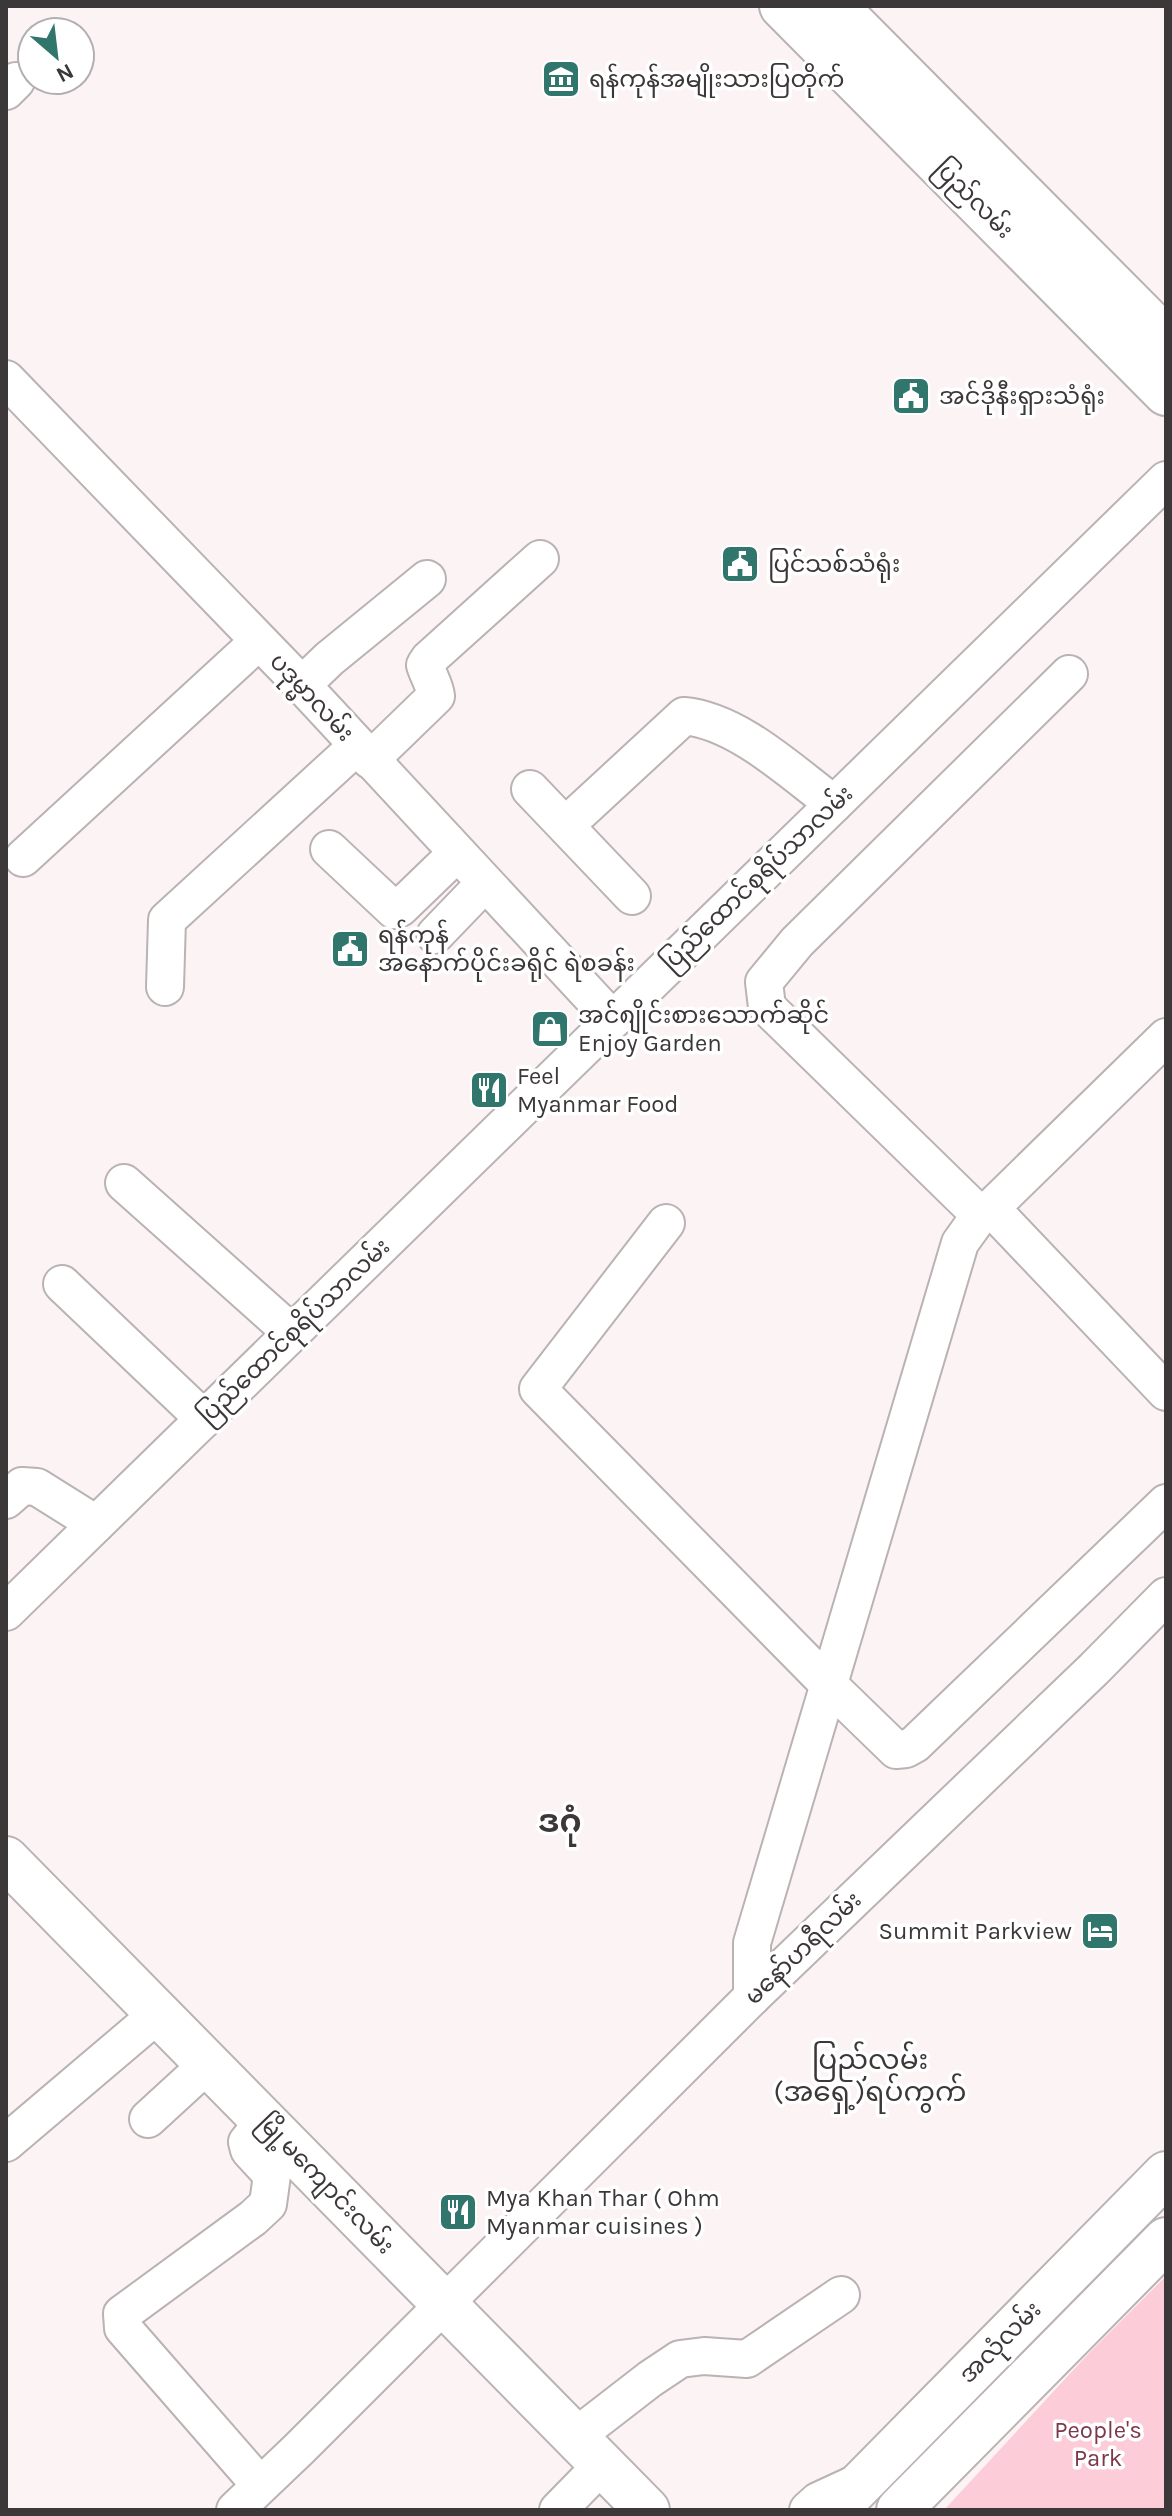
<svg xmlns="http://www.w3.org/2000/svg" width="1172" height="2516" font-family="Karla,'Noto Sans Myanmar',sans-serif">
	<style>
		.green { fill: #fccdd8 }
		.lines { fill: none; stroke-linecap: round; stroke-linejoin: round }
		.minor-casing { stroke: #bab2b3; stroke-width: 40 }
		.major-casing { stroke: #bab2b3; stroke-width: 48 }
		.highway-casing { stroke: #bab2b3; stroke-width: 48 }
		.minor { stroke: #fff; stroke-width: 36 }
		.major { stroke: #fff; stroke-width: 44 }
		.highway { stroke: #fff; stroke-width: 44 }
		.labels { text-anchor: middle; stroke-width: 7; stroke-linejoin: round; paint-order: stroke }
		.poi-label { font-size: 24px; fill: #3c3839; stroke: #fff; text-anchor: start }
		.street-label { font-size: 24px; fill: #3c3839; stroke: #fff }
		.park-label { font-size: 24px; fill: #7c394d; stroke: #fff }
		.quarter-label { font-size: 28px; fill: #3c3839; stroke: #fff }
		.district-label { font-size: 32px; font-weight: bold; fill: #3c3839; stroke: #fff }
	</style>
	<rect width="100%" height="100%" fill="#fcf3f5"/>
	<polygon class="green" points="1166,2276 1166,2510 944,2510 1090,2352"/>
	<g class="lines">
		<defs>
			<g id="minor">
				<polyline points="6,91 16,81"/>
				<polyline points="6,379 302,685 613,1020"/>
				<polyline points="302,685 329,659 427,579"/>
				<path d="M370,760L436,696C435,686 428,675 425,665L429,659L540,559"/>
				<polyline points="530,789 632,896"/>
				<path d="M566,825L684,716C738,721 791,772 834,804"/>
				<polyline points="329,849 394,910 400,908 457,853"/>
				<polyline points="23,858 259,641"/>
				<polyline points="435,935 485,883"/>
				<polyline points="165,987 167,920 357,746"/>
				<polyline points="124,1183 292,1333"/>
				<polyline points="991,1208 1166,1392"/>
				<polyline points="980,1215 767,1007 764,982 797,942 1069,674"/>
				<polyline points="666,1223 538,1389 829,1685 896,1750 906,1749 915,1744 1166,1503"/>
				<polyline points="62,1284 204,1419"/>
				<polyline points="6,1500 22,1486 37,1487 96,1524"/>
				<polyline points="6,1612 1166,480"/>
				<polyline points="752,1997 752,1943 960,1243 980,1215 991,1208 1166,1037"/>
				<polyline points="148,2119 208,2064"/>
				<polyline points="6,2143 158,2014"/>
				<polyline points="575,2437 650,2379 680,2359 704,2356 747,2359 841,2295"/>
				<polyline points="260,2485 123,2328 122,2314 253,2218 268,2204 272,2175 249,2150 247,2142 264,2121"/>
				<polyline points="235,2510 299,2449 752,1997 1094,1669 1166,1596"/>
				<polyline points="558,2510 602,2465"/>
				<polyline points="808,2510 818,2501 857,2483"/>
			</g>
			<g id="major">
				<polyline points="6,1859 647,2510"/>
				<polyline points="835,2510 1166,2174"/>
				<polyline points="899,2510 1166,2240"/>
			</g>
			<g id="highway">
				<polyline points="782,6 1166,393"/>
				<polyline points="835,6 1166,339"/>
			</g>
		</defs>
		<use href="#minor" class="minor-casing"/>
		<use href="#major" class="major-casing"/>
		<use href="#highway" class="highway-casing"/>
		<use href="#minor" class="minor"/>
		<use href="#major" class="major"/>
		<use href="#highway" class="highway"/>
	</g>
	<defs>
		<symbol id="museum-square" viewBox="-11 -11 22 22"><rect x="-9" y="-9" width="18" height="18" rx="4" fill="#30766c" stroke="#fff"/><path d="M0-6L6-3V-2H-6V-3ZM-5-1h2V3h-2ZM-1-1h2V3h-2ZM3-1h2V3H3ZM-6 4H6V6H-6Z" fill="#fff"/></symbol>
		<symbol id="civic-square" viewBox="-11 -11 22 22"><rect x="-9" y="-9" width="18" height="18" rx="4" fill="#30766c" stroke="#fff"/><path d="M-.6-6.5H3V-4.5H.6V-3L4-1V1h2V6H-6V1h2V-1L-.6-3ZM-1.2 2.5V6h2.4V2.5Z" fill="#fff"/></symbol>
		<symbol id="shop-square" viewBox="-11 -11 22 22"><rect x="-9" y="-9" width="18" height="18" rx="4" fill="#30766c" stroke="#fff"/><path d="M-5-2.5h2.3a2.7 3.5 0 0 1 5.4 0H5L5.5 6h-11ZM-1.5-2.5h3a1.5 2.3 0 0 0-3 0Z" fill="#fff"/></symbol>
		<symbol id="restaurant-square" viewBox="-11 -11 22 22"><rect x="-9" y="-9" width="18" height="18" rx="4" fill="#30766c" stroke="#fff"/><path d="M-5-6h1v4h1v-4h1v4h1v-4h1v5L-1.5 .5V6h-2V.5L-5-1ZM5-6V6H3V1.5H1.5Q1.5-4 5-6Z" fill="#fff"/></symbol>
		<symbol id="hotel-square" viewBox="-11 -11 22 22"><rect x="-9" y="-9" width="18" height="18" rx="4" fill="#30766c" stroke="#fff"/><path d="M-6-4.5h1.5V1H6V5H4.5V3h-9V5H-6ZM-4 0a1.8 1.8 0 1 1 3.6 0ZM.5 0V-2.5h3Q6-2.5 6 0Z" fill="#fff"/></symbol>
	</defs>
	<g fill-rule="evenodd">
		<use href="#museum-square" x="539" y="57" width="44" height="44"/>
		<use href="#civic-square" x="889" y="374" width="44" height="44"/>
		<use href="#civic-square" x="718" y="542" width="44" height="44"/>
		<use href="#civic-square" x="328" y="927" width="44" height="44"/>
		<use href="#shop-square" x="528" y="1007" width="44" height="44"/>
		<use href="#restaurant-square" x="467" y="1068" width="44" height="44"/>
		<use href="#hotel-square" x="1078" y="1909" width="44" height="44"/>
		<use href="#restaurant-square" x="436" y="2190" width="44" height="44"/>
	</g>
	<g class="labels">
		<g class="poi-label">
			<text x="589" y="87">ရန်ကုန်အမျိုးသားပြတိုက်</text>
			<text x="939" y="404">အင်ဒိုနီးရှားသံရုံး</text>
			<text x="768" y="572">ပြင်သစ်သံရုံး</text>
			<text x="378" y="943">ရန်ကုန်<tspan x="378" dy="28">အနောက်ပိုင်းခရိုင် ရဲစခန်း</tspan></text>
			<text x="578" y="1023">အင်၈ျိုင်းစားသောက်ဆိုင်<tspan x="578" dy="28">Enjoy Garden</tspan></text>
			<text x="517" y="1084">Feel<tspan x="517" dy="28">Myanmar Food</tspan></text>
			<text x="1072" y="1939" text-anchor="end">Summit Parkview</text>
			<text x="486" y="2206">Mya Khan Thar ( Ohm<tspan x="486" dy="28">Myanmar cuisines )</tspan></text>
		</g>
		<g class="street-label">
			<text transform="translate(974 199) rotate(45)" y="8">ပြည်လမ်း</text>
			<text transform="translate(312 697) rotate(47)" y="8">ပဒုမ္မာလမ်း</text>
			<text transform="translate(757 878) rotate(-44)" y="8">ပြည်ထောင်စုရိပ်သာလမ်း</text>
			<text transform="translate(294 1331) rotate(-44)" y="8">ပြည်ထောင်စုရိပ်သာလမ်း</text>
			<text transform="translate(803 1948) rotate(-44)" y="8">မနော်ဟရီလမ်း</text>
			<text transform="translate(326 2184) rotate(46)" y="8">မြို့မကျောင်းလမ်း</text>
			<text transform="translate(1000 2342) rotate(-45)" y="8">အလုံလမ်း</text>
		</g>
		<g class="park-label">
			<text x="1098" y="2438">People's<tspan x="1098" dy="28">Park</tspan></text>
		</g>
		<g class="quarter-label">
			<text x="870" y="2069">ပြည်လမ်း<tspan x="870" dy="32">(အရှေ့)ရပ်ကွက်</tspan></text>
		</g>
		<g class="district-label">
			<text x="560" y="1832">ဒဂုံ</text>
		</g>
	</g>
	<rect width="1172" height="2516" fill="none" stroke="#3c3839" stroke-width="16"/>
	<g transform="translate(56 56) rotate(152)"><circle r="38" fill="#ffffff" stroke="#b1afb0" stroke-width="2"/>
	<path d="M0-6L14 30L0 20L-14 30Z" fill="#30766c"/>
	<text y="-12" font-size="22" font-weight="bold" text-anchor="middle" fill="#3c3839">N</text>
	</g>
</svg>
